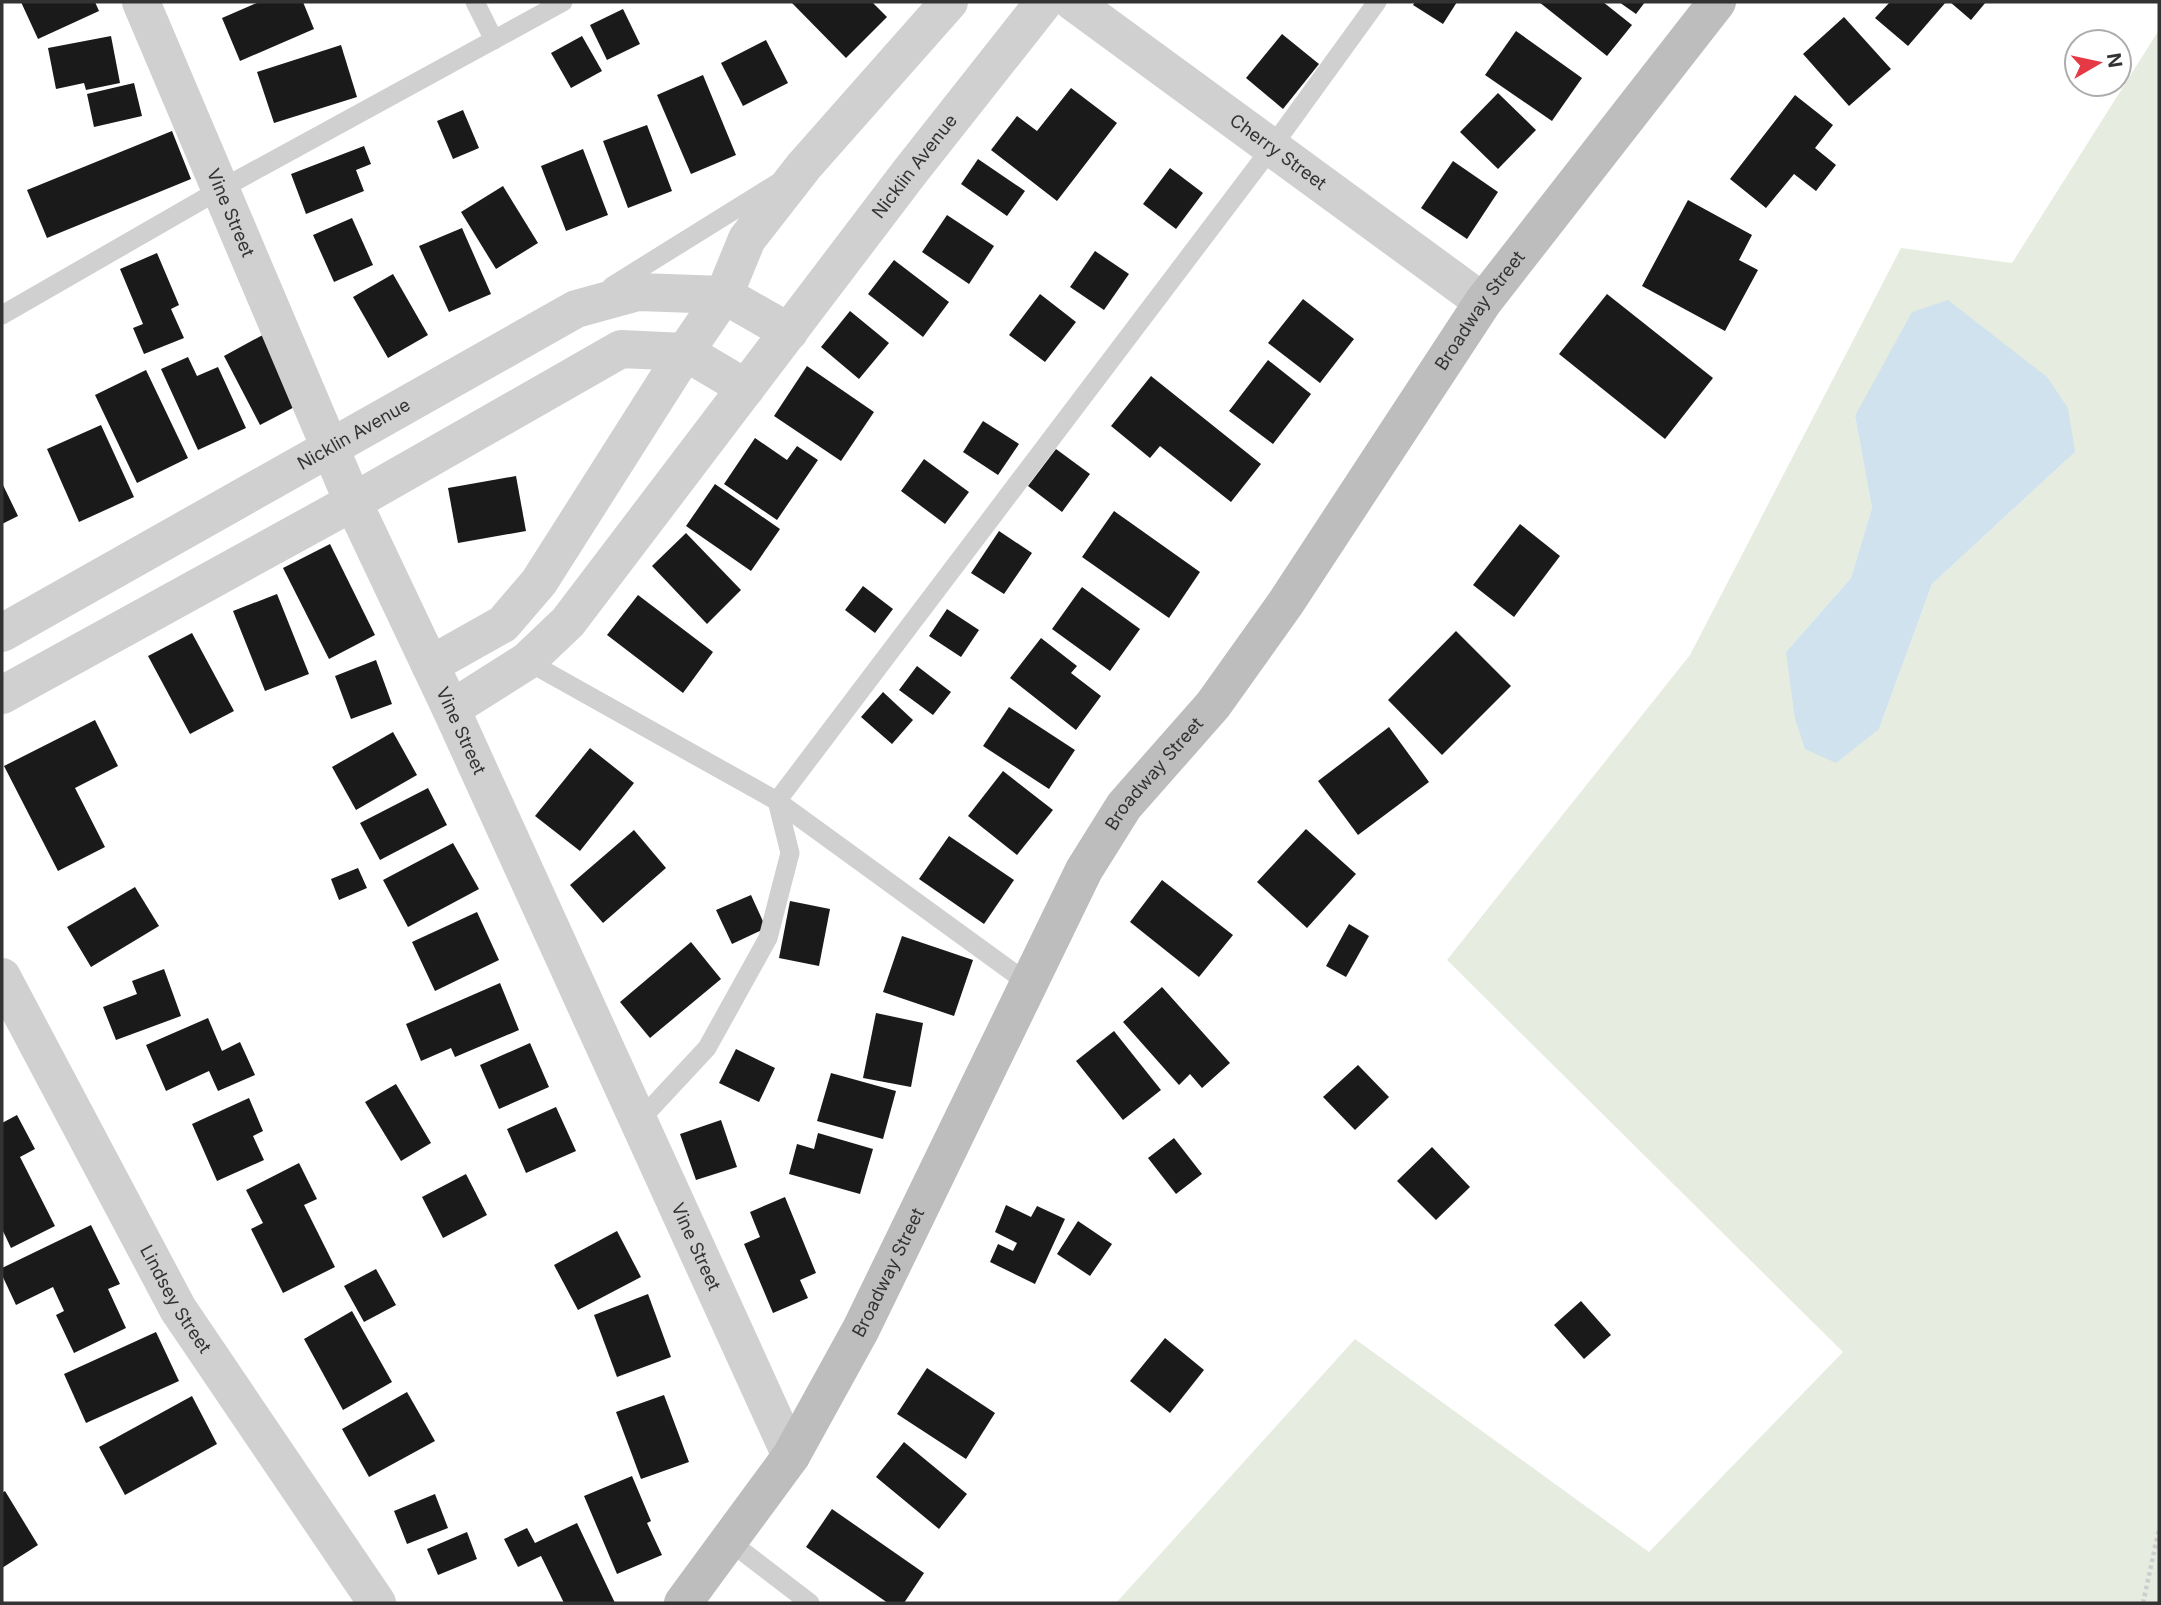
<svg xmlns="http://www.w3.org/2000/svg" width="2161" height="1605" font-family="Inter,sans-serif">
	<style>
		.green { fill: #e6ecdf; fill-rule: evenodd }
		.water { fill: #cfe2ee }
		.building { fill: #1a1a1a }
		.lines { fill: none; stroke-linecap: round; stroke-linejoin: round }
		.path { stroke: #cdcdcd; stroke-width: 4.5; stroke-dasharray: 3.5 3.5; stroke-linecap: butt }
		.service { stroke: #d0d0d0; stroke-width: 19 }
		.minor { stroke: #d0d0d0; stroke-width: 38 }
		.secondary { stroke: #bdbdbd; stroke-width: 38 }
		.labels { text-anchor: middle; stroke-width: 7; stroke-linejoin: round; paint-order: stroke }
		.street-label { font-size: 18px; fill: #333; stroke: #fff }
	</style>
	<rect width="100%" height="100%" fill="#fff"/>
	<path class="green" d="M2159,30V1603H1116L1355,1339L1649,1552L1843,1352L1447,960L1690,655L1901,248L2012,263ZM1855,416L2075,452L1932,584L1879,729L1786,652L1851,578L1872,508Z"/>
	<polygon class="water" points="1948,300 2047,377 2068,408 2075,452 1932,584 1879,729 1836,763 1805,749 1795,719 1786,652 1851,578 1872,508 1855,416 1912,312"/>
	<g class="building">
		<polygon points="21,2 95,2 99,11 38,39"/>
		<polygon points="259,2 303,2 314,29 240,61 222,18"/>
		<polygon points="791,2 872,2 887,17 846,58"/>
		<polygon points="1415,2 1457,2 1443,24 1413,5"/>
		<polygon points="1539,2 1603,2 1632,25 1607,56"/>
		<polygon points="1619,2 1645,2 1636,14"/>
		<polygon points="1890,2 1946,2 1908,46 1875,18"/>
		<polygon points="1950,2 1986,2 1971,20"/>
		<polygon points="623,9 640,44 607,60 590,25"/>
		<polygon points="1844,17 1891,69 1849,106 1803,54"/>
		<polygon points="1516,31 1582,78 1552,121 1485,75"/>
		<polygon points="1282,34 1319,64 1283,109 1246,78"/>
		<polygon points="111,36 120,83 86,90 84,83 56,89 48,48"/>
		<polygon points="582,36 602,71 571,88 551,53"/>
		<polygon points="766,40 788,83 743,106 721,63"/>
		<polygon points="341,45 357,97 274,123 257,72"/>
		<polygon points="703,75 736,155 691,174 657,95"/>
		<polygon points="134,83 142,116 94,127 87,94"/>
		<polygon points="1071,88 1117,123 1057,201 991,150 1017,116 1037,131"/>
		<polygon points="1498,93 1536,130 1498,169 1460,132"/>
		<polygon points="1795,95 1833,125 1815,148 1836,165 1816,191 1794,174 1766,208 1730,179"/>
		<polygon points="463,110 479,148 453,159 437,121"/>
		<polygon points="647,125 672,191 628,208 603,141"/>
		<polygon points="172,131 191,179 47,238 27,190"/>
		<polygon points="364,146 371,164 356,170 364,191 306,214 291,174"/>
		<polygon points="583,149 608,215 566,231 541,166"/>
		<polygon points="978,159 1025,191 1007,216 961,184"/>
		<polygon points="1453,161 1498,192 1467,239 1421,208"/>
		<polygon points="1170,168 1203,193 1176,229 1143,204"/>
		<polygon points="503,186 538,243 496,269 461,212"/>
		<polygon points="1688,200 1752,235 1739,260 1758,270 1725,331 1642,286"/>
		<polygon points="947,215 994,246 969,284 922,252"/>
		<polygon points="352,218 373,265 334,282 313,235"/>
		<polygon points="462,228 491,294 449,312 419,246"/>
		<polygon points="1095,251 1129,274 1104,310 1070,287"/>
		<polygon points="157,253 179,305 171,309 184,338 144,354 133,328 143,324 120,269"/>
		<polygon points="894,260 949,302 923,337 868,294"/>
		<polygon points="393,274 428,335 388,358 353,297"/>
		<polygon points="1040,294 1076,322 1045,362 1009,335"/>
		<polygon points="1607,294 1713,378 1665,439 1559,354"/>
		<polygon points="1303,299 1354,339 1320,383 1268,343"/>
		<polygon points="850,311 889,343 859,379 821,347"/>
		<polygon points="270,331 306,401 260,425 224,356"/>
		<polygon points="188,357 197,376 218,367 246,428 198,450 161,369"/>
		<polygon points="1268,360 1311,394 1273,444 1229,411"/>
		<polygon points="807,366 874,412 841,461 774,416"/>
		<polygon points="146,370 188,458 137,483 95,395"/>
		<polygon points="1151,376 1261,464 1231,502 1160,446 1150,458 1111,426"/>
		<polygon points="983,421 1019,444 998,475 963,452"/>
		<polygon points="101,425 134,497 79,522 47,449"/>
		<polygon points="755,438 787,460 797,446 818,460 777,520 724,484"/>
		<polygon points="1056,449 1090,474 1062,512 1028,486"/>
		<polygon points="924,459 969,492 945,524 901,491"/>
		<polygon points="516,476 526,531 458,543 448,488"/>
		<polygon points="2,483 18,516 2,524"/>
		<polygon points="715,484 780,529 751,571 686,526"/>
		<polygon points="1114,511 1200,572 1169,618 1082,557"/>
		<polygon points="1520,524 1560,556 1514,617 1473,585"/>
		<polygon points="999,531 1032,553 1004,594 971,573"/>
		<polygon points="686,533 741,590 707,624 652,566"/>
		<polygon points="330,544 375,635 329,659 283,568"/>
		<polygon points="863,586 893,609 875,633 845,610"/>
		<polygon points="1082,587 1140,629 1110,671 1052,629"/>
		<polygon points="277,594 309,674 265,691 233,611"/>
		<polygon points="638,595 713,652 683,693 607,635"/>
		<polygon points="947,609 979,630 961,657 929,636"/>
		<polygon points="1456,631 1511,686 1442,755 1388,700"/>
		<polygon points="192,633 234,711 190,734 148,656"/>
		<polygon points="1041,638 1077,666 1071,673 1101,696 1076,730 1010,678"/>
		<polygon points="376,660 392,704 351,719 335,676"/>
		<polygon points="917,666 951,692 933,715 899,690"/>
		<polygon points="883,692 913,720 892,744 861,717"/>
		<polygon points="1009,707 1075,750 1049,789 983,746"/>
		<polygon points="95,720 118,766 75,788 105,847 58,871 4,766"/>
		<polygon points="1389,727 1429,782 1358,835 1318,781"/>
		<polygon points="393,732 417,775 356,810 332,767"/>
		<polygon points="590,748 634,783 580,851 535,816"/>
		<polygon points="1003,771 1053,810 1017,855 968,816"/>
		<polygon points="428,788 447,825 380,860 360,823"/>
		<polygon points="1306,829 1356,874 1307,928 1257,882"/>
		<polygon points="634,830 666,868 603,923 570,885"/>
		<polygon points="949,836 1014,880 984,924 919,879"/>
		<polygon points="453,843 479,889 408,927 383,880"/>
		<polygon points="358,868 367,888 339,900 331,879"/>
		<polygon points="1162,880 1233,935 1199,977 1130,922"/>
		<polygon points="135,887 159,926 91,967 67,927"/>
		<polygon points="751,895 766,928 732,944 716,910"/>
		<polygon points="790,901 830,909 819,966 779,958"/>
		<polygon points="477,912 499,960 435,991 412,942"/>
		<polygon points="1349,924 1369,936 1346,977 1326,966"/>
		<polygon points="902,936 973,960 954,1016 883,992"/>
		<polygon points="691,942 721,979 650,1038 620,1002"/>
		<polygon points="164,969 181,1016 116,1040 103,1007 137,994 132,981"/>
		<polygon points="500,983 519,1030 455,1057 451,1048 421,1061 406,1024"/>
		<polygon points="1162,987 1230,1063 1202,1088 1190,1074 1179,1085 1123,1022"/>
		<polygon points="876,1013 923,1023 911,1087 863,1078"/>
		<polygon points="208,1018 222,1051 240,1042 255,1075 218,1091 209,1071 166,1091 146,1045"/>
		<polygon points="1114,1031 1161,1090 1123,1120 1076,1061"/>
		<polygon points="530,1043 549,1087 499,1109 480,1065"/>
		<polygon points="736,1049 775,1068 759,1102 719,1083"/>
		<polygon points="1358,1065 1389,1097 1355,1130 1323,1097"/>
		<polygon points="831,1073 896,1091 883,1139 817,1121"/>
		<polygon points="396,1084 431,1143 401,1161 365,1102"/>
		<polygon points="249,1098 263,1131 253,1136 264,1160 217,1181 192,1124"/>
		<polygon points="556,1107 576,1151 526,1173 507,1129"/>
		<polygon points="17,1115 35,1149 20,1157 55,1226 11,1248 2,1229 2,1123"/>
		<polygon points="721,1120 737,1167 696,1180 680,1134"/>
		<polygon points="818,1133 873,1149 860,1194 789,1174 797,1144 814,1149"/>
		<polygon points="1174,1138 1202,1174 1176,1194 1148,1158"/>
		<polygon points="1432,1147 1470,1187 1436,1220 1397,1181"/>
		<polygon points="299,1163 317,1199 304,1205 335,1267 283,1293 251,1229 263,1223 246,1190"/>
		<polygon points="466,1174 487,1215 443,1238 422,1197"/>
		<polygon points="785,1197 816,1273 800,1280 808,1298 773,1313 744,1244 760,1237 750,1212"/>
		<polygon points="1006,1205 1031,1217 1037,1206 1065,1219 1035,1284 990,1262 998,1244 1013,1251 1017,1243 995,1232"/>
		<polygon points="1078,1221 1112,1244 1090,1276 1057,1254"/>
		<polygon points="91,1225 120,1284 108,1289 126,1328 74,1353 56,1315 64,1311 53,1287 16,1305 2,1275 2,1268"/>
		<polygon points="617,1231 641,1277 578,1310 554,1265"/>
		<polygon points="376,1269 396,1305 364,1322 344,1286"/>
		<polygon points="648,1294 671,1357 617,1377 594,1315"/>
		<polygon points="1581,1301 1611,1335 1584,1359 1554,1325"/>
		<polygon points="352,1311 392,1382 343,1410 304,1339"/>
		<polygon points="156,1332 179,1381 86,1423 64,1374"/>
		<polygon points="1165,1338 1204,1370 1170,1413 1130,1381"/>
		<polygon points="927,1368 995,1413 966,1459 897,1414"/>
		<polygon points="407,1392 435,1441 369,1477 342,1429"/>
		<polygon points="664,1395 689,1462 641,1479 616,1412"/>
		<polygon points="192,1396 217,1444 125,1495 99,1447"/>
		<polygon points="904,1442 967,1494 939,1529 876,1477"/>
		<polygon points="632,1476 651,1521 647,1523 662,1555 617,1574 584,1496"/>
		<polygon points="5,1491 38,1545 2,1568 2,1493"/>
		<polygon points="435,1494 448,1528 407,1544 394,1511"/>
		<polygon points="832,1509 924,1573 904,1603 888,1603 806,1547"/>
		<polygon points="577,1523 615,1603 564,1603 541,1556 518,1567 504,1539 527,1528 535,1543"/>
		<polygon points="467,1532 477,1559 438,1575 427,1549"/>
	</g>
	<g class="lines">
		<polyline class="path" points="2143,1603 2159,1529"/>
		<g class="service">
			<polyline points="475,2 494,40"/>
			<polyline points="612,286 776,184"/>
			<polyline points="2,315 221,189 563,2"/>
			<polyline points="527,661 777,801 1029,984"/>
			<polyline points="639,1121 707,1048 768,938 790,853 777,801 1272,147 1377,2"/>
			<polyline points="729,1541 810,1603"/>
		</g>
		<g class="minor">
			<path id="s1" d="M141,2L353,502L451,709L791,1456"/>
			<path id="s2" d="M1073,2L1483,302"/>
			<path id="s3" d="M2,633L576,309L638,292L724,295L789,332"/>
			<polyline points="430,665 503,624 539,582 685,352 724,295 747,239 804,166 949,2"/>
			<polyline points="2,695 353,502 621,349 685,352 746,388"/>
			<path id="s4" d="M451,709L527,661L568,622L909,173L1044,2"/>
			<path id="s5" d="M2,977L178,1309L377,1603"/>
		</g>
		<path class="secondary" id="s6" d="M683,1603L791,1456L861,1329L1084,870L1124,806L1213,705L1285,604L1483,302L1717,2"/>
	</g>
	<g class="labels">
		<g class="street-label">
			<text dy="6" stroke="none"><textPath href="#s2" startOffset="254">Cherry Street</textPath></text>
			<text dy="6" stroke="none"><textPath href="#s4" startOffset="719">Nicklin Avenue</textPath></text>
			<text dy="6" stroke="none"><textPath href="#s1" startOffset="229">Vine Street</textPath></text>
			<text dy="6" stroke="none"><textPath href="#s6" startOffset="1524">Broadway Street</textPath></text>
			<text dy="6" stroke="none"><textPath href="#s3" startOffset="404">Nicklin Avenue</textPath></text>
			<text dy="6" stroke="none"><textPath href="#s1" startOffset="796">Vine Street</textPath></text>
			<text dy="6" stroke="none"><textPath href="#s6" startOffset="957">Broadway Street</textPath></text>
			<text dy="6" stroke="none"><textPath href="#s1" startOffset="1363">Vine Street</textPath></text>
			<text dy="6" stroke="none"><textPath href="#s6" startOffset="390">Broadway Street</textPath></text>
			<text dy="6" stroke="none"><textPath href="#s5" startOffset="366">Lindsey Street</textPath></text>
		</g>
	</g>
	<rect width="2161" height="1605" fill="none" stroke="#333333" stroke-width="7"/>
	<g transform="translate(2098 63) rotate(81)"><circle r="33" fill="#ffffff" stroke="#adadad" stroke-width="2"/>
	<path d="M0-5L12 26L0 18L-12 26Z" fill="#e63946"/>
	<text y="-10" font-size="19" font-weight="bold" text-anchor="middle" fill="#333333">N</text>
	</g>
</svg>
